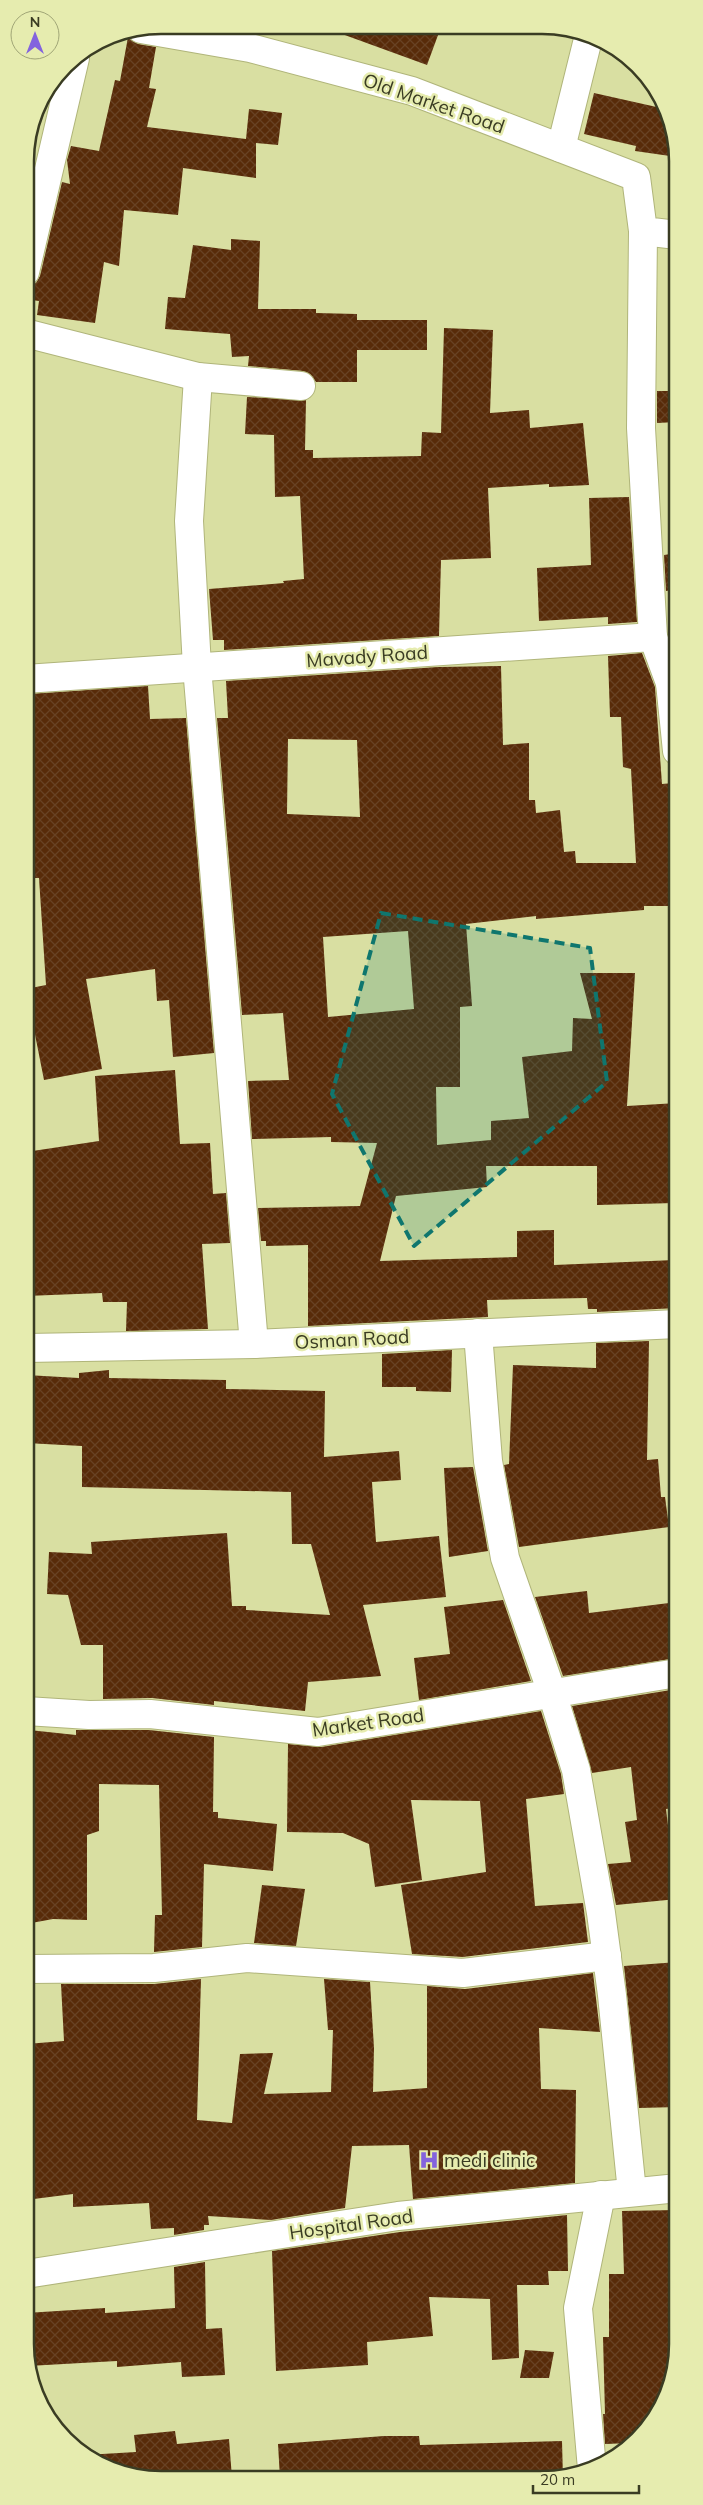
<svg xmlns="http://www.w3.org/2000/svg" width="703" height="2505" font-family="Mulish,sans-serif">
	<style>
		.building { fill: url(#building-cross-hatch); fill-rule: evenodd }
		.lines { fill: none; stroke-linecap: round; stroke-linejoin: round }
		.minor-casing { stroke: #b0b57a; stroke-width: 30 }
		.minor { stroke: #fff; stroke-width: 28 }
		.marked { fill: #0f766e; fill-opacity: 0.2; stroke: #0f766e; stroke-width: 4; stroke-dasharray: 10 6; stroke-linejoin: round }
		.labels { text-anchor: middle; stroke-width: 5; stroke-linejoin: round; paint-order: stroke }
		.street-label { font-size: 19px; fill: #3a3c23; stroke: #e6ecaf }
		.poi-label { font-size: 19px; fill: #3a3c23; stroke: #e6ecaf; text-anchor: start }
		.rim { fill: none; stroke: #3a3c23; stroke-width: 2.5 }
	</style>
	<defs>
		<pattern id="building-cross-hatch" width="8" height="8" patternUnits="userSpaceOnUse" patternTransform="scale(1.25)"><rect width="8" height="8" fill="#582b09"/><path d="M0 0l8 8M0 8l8-8" fill="none" stroke="#684224"/></pattern>
	</defs>
	<rect width="100%" height="100%" fill="#d9dfa2"/>
	<g class="building">
		<polygon points="332,26 355,26 441,27 427,65 331,30"/>
		<polygon points="128,37 138,44 156,47 149,88 156,89 147,127 246,139 249,109 282,113 278,145 256,143 256,178 183,168 178,215 124,210 119,266 104,262 95,323 37,315 39,301 25,299 25,287 36,283 40,276 62,182 70,184 67,160 71,146 99,151 115,80 120,81"/>
		<polygon points="594,93 661,108 677,143 677,157 635,151 636,146 584,134"/>
		<polygon points="25,175 31,177 25,202"/>
		<polygon points="231,239 260,241 258,309 316,309 316,313 357,314 357,320 427,320 427,350 357,350 357,382 316,382 310,374 303,371 248,366 249,356 232,357 230,334 165,329 168,297 185,298 193,245 231,250"/>
		<polygon points="444,328 493,330 490,413 529,410 530,428 583,423 589,485 549,487 549,484 488,488 491,558 441,560 439,636 224,650 224,640 213,640 209,589 284,583 283,581 304,579 300,496 275,497 274,435 245,434 247,397 306,400 305,450 313,450 313,458 421,456 422,432 441,433"/>
		<polygon points="657,391 677,391 677,422 657,423"/>
		<polygon points="629,497 637,622 608,624 608,617 539,621 537,568 591,565 589,498"/>
		<polygon points="677,553 677,589 666,591 664,555"/>
		<path d="M642,653L655,687L662,784L673,783L677,906H644V910L536,919V916L466,924L472,1006L460,1007V1087H436L437,1145L491,1140V1121L529,1118L522,1057L572,1051L573,1018L592,1019L580,973H635L627,1106L677,1103V1147H673L675,1203L597,1205V1166H486L487,1187L396,1196L380,1261L517,1257V1231L554,1230V1265L675,1260L677,1308L597,1312V1309H588L587,1298L487,1300L488,1317L308,1326V1245L266,1246V1241H261L258,1208L360,1206L377,1143L331,1142V1137L252,1139L248,1081L289,1080L283,1013L242,1015L217,718H228L226,681L438,667L501,666L503,745L529,743V800H535L536,813L560,810L564,852L575,851L576,863H636L631,769L623,767L621,717H610L608,656ZM288,739L357,740L360,817L287,814ZM408,931L414,1009L328,1017L323,937Z"/>
		<polygon points="148,686 150,719 186,718 214,1053 173,1057 169,1000 157,1001 155,969 86,979 102,1069 44,1080 26,989 46,985 39,878 34,878 29,802 34,765 29,694"/>
		<polygon points="175,1070 180,1144 210,1143 213,1194 226,1193 230,1243 202,1244 208,1329 126,1331 127,1302 103,1302 102,1293 26,1296 26,1152 99,1141 95,1076"/>
		<polygon points="649,1341 647,1460 658,1459 661,1497 665,1497 669,1527 519,1547 504,1465 509,1464 513,1365 596,1368 596,1343"/>
		<polygon points="452,1350 451,1392 416,1391 416,1387 382,1387 382,1354"/>
		<polygon points="109,1370 109,1378 226,1380 226,1389 325,1391 324,1457 399,1451 401,1480 372,1482 376,1542 439,1536 446,1597 363,1605 381,1676 308,1682 305,1711 214,1701 214,1705 152,1698 103,1699 103,1645 81,1645 68,1595 47,1594 49,1552 92,1554 91,1542 227,1533 232,1606 246,1606 246,1610 330,1615 311,1544 292,1544 291,1492 82,1487 82,1446 26,1443 26,1375 79,1378 79,1373"/>
		<polygon points="473,1467 488,1551 449,1557 444,1468"/>
		<polygon points="587,1591 589,1613 677,1602 677,1658 563,1676 535,1597"/>
		<polygon points="503,1600 531,1681 419,1700 414,1658 450,1654 444,1607"/>
		<polygon points="677,1689 678,1807 666,1809 677,1899 616,1905 608,1864 631,1862 625,1822 637,1820 631,1767 592,1773 572,1706"/>
		<polygon points="541,1711 561,1774 564,1794 526,1799 535,1906 583,1903 588,1942 463,1957 412,1954 401,1885 486,1872 480,1801 411,1800 422,1880 375,1887 369,1844 343,1833 287,1832 288,1744 321,1747"/>
		<polygon points="29,1730 76,1735 76,1730 149,1730 214,1737 213,1812 218,1812 218,1818 277,1824 273,1871 204,1864 202,1947 154,1952 155,1915 162,1915 159,1785 99,1784 99,1831 87,1835 87,1920 53,1919 26,1924 26,1765"/>
		<polygon points="262,1885 305,1889 296,1946 254,1943"/>
		<polygon points="678,1962 678,2107 639,2108 624,1966"/>
		<polygon points="593,1973 600,2032 539,2028 541,2089 576,2090 575,2183 413,2199 409,2145 352,2146 345,2208 271,2220 208,2216 209,2225 204,2225 204,2230 174,2235 174,2228 151,2229 149,2203 73,2207 73,2194 26,2200 26,2044 64,2041 61,1984 154,1984 201,1979 197,2120 232,2123 240,2054 273,2053 264,2094 331,2092 333,2030 328,2030 324,1979 370,1982 374,2048 373,2092 427,2088 427,1986 465,1989"/>
		<polygon points="678,2210 678,2353 668,2396 644,2434 632,2443 605,2444 603,2414 605,2414 603,2337 609,2337 609,2274 624,2274 622,2211"/>
		<polygon points="567,2215 568,2271 548,2271 549,2285 517,2285 519,2358 492,2360 490,2299 429,2297 433,2336 367,2342 368,2365 276,2371 272,2251 400,2232"/>
		<polygon points="205,2262 206,2329 222,2328 225,2375 182,2377 181,2362 117,2367 117,2361 28,2366 26,2313 105,2308 105,2313 175,2308 174,2267"/>
		<polygon points="525,2350 554,2352 549,2378 520,2378"/>
		<polygon points="175,2431 177,2444 229,2439 232,2478 134,2477 93,2462 85,2455 136,2452 134,2435"/>
		<polygon points="384,2436 419,2436 420,2445 562,2441 563,2478 280,2478 278,2444"/>
	</g>
	<g class="lines">
		<defs>
			<g id="minor">
				<polyline points="141,29 250,48 412,91 636,177 643,231 677,235"/>
				<polyline points="561,148 589,35"/>
				<polyline points="643,231 641,428 653,637"/>
				<polyline points="25,272 75,58"/>
				<polyline points="25,333 198,377 301,386"/>
				<polyline points="198,377 189,521 197,667 254,1344"/>
				<polyline points="25,679 653,637 670,683 677,682"/>
				<polyline points="670,683 677,751"/>
				<polyline points="478,1333 488,1461 505,1558 552,1693 576,1770 601,1913 612,1995 632,2192"/>
				<polyline points="26,1348 254,1344 677,1324"/>
				<polyline points="26,1711 89,1715 150,1714 318,1732 677,1673"/>
				<polyline points="26,1969 154,1968 247,1958 463,1973 607,1956"/>
				<polyline points="26,2274 398,2216 678,2188"/>
				<polyline points="592,2469 578,2308 601,2195"/>
			</g>
		</defs>
		<use href="#minor" class="minor-casing"/>
		<use href="#minor" class="minor"/>
	</g>
	<path class="marked" d="M381,913L590,948L607,1082L414,1246L332,1094Z"/>
	<defs>
		<symbol id="hospital-bare" viewBox="-9 -9 18 18"><path d="M-5-5h3v3.5h4V-5h3V5h-3V1.5h-4V5h-3Z" fill="#8363de" stroke="#e6ecaf" stroke-width="2.5" paint-order="stroke"/></symbol>
	</defs>
	<g fill-rule="evenodd">
		<use href="#hospital-bare" x="415" y="2146" width="28" height="28"/>
	</g>
	<g class="labels">
		<g class="street-label">
			<text transform="translate(434 103) rotate(19)" y="7">Old Market Road</text>
			<text transform="translate(367 656) rotate(-4)" y="7">Mavady Road</text>
			<text transform="translate(352 1339) rotate(-3)" y="7">Osman Road</text>
			<text transform="translate(368 1722) rotate(-8)" y="7">Market Road</text>
			<text transform="translate(351 2224) rotate(-8)" y="7">Hospital Road</text>
		</g>
		<g class="poi-label">
			<text x="444" y="2167">medi clinic</text>
		</g>
	</g>
	<path d="M0 0H703V2505H0ZM161 34H542A127 127 0 0 1 669 161V2344A127 127 0 0 1 542 2471H161A127 127 0 0 1 34 2344V161A127 127 0 0 1 161 34Z" fill="#e6ecaf" fill-rule="evenodd"/>
	<path class="rim" d="M161 34H542A127 127 0 0 1 669 161V2344A127 127 0 0 1 542 2471H161A127 127 0 0 1 34 2344V161A127 127 0 0 1 161 34Z"/>
	<g transform="translate(35 35)"><circle r="24" fill="#e6ecaf" stroke="#a1a677"/>
	<path d="M0-4L9 19L0 12L-9 19Z" fill="#8363de"/>
	<text y="-8" font-size="14" font-weight="bold" text-anchor="middle" fill="#3a3c23">N</text>
	</g>
	<path d="M533 2485v8h106v-8" fill="none" stroke="#3a3c23" stroke-width="2.5"/>
	<text x="540" y="2485" font-size="15" fill="#3a3c23" stroke="#e6ecaf" stroke-width="4" paint-order="stroke">20 m</text>
</svg>
